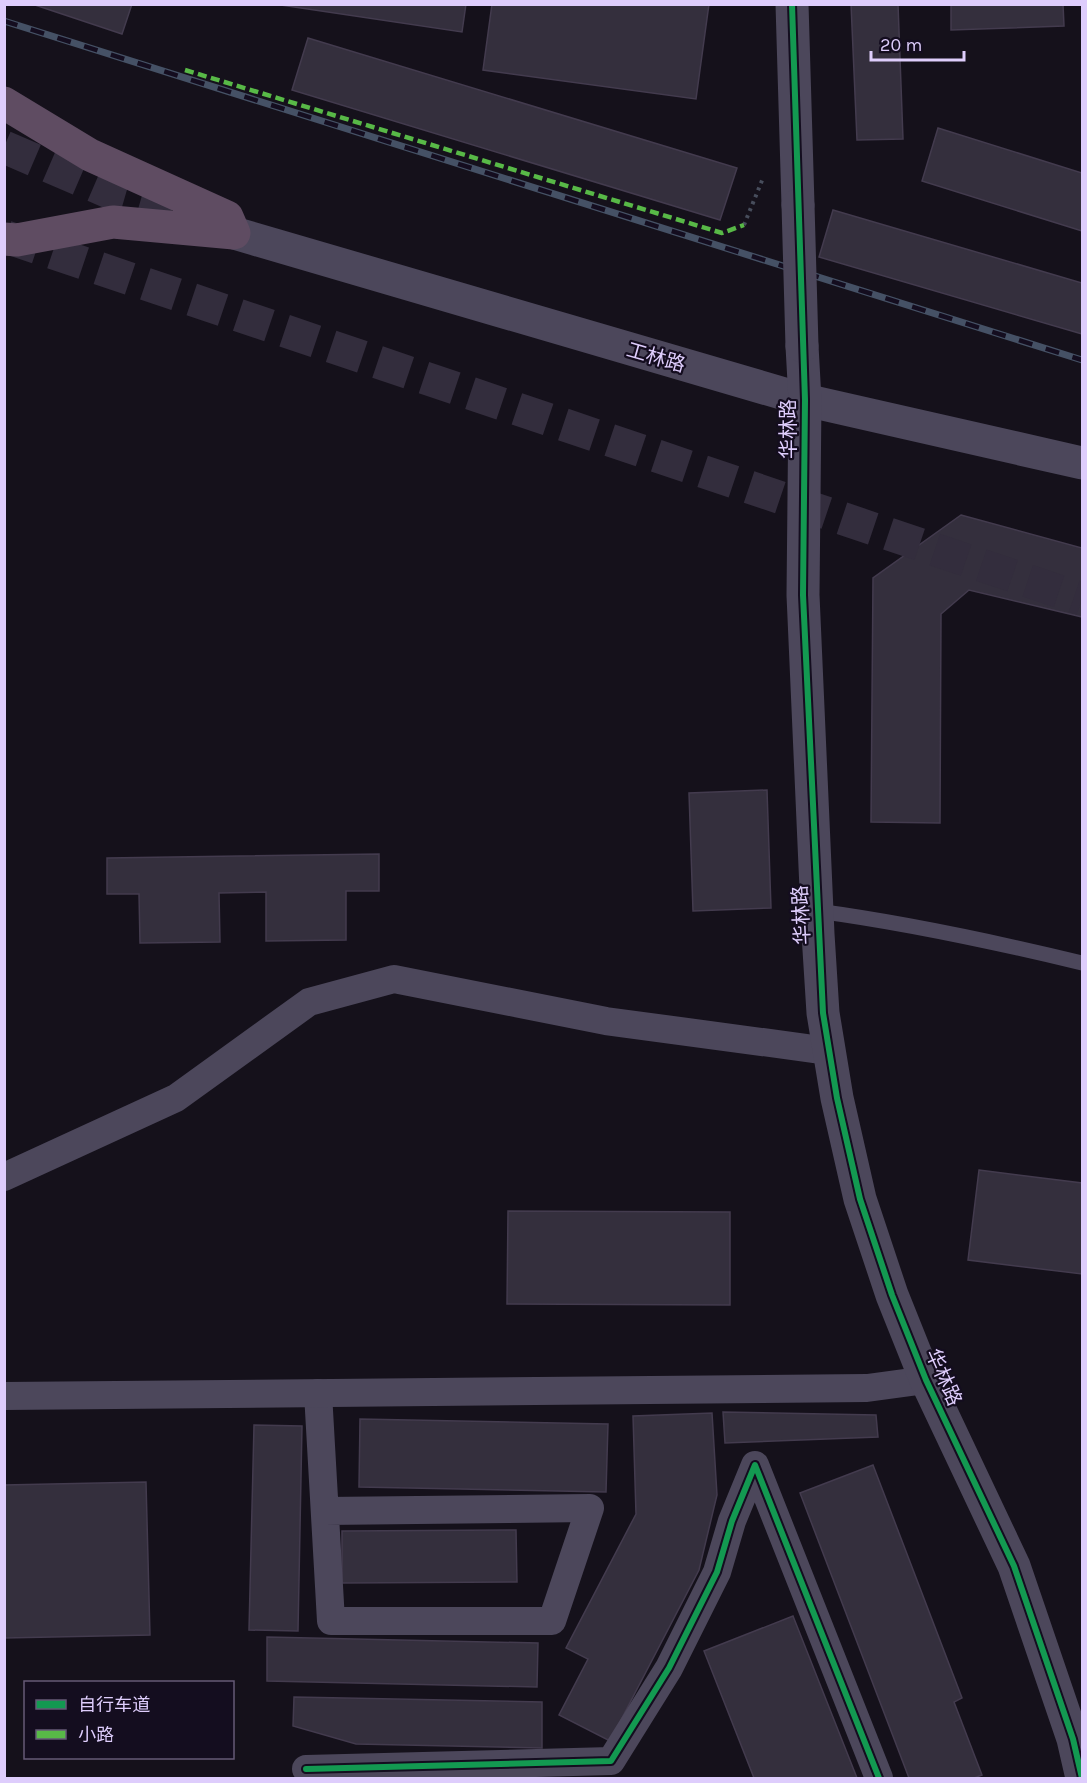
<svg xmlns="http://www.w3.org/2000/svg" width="1087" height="1783" font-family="Karla,'Noto Sans SC',sans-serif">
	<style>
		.building { fill: #342f3d; stroke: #433b4e; stroke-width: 1.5 }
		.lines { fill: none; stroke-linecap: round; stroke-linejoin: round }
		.trunk-tunnel { stroke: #332d3d; stroke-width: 33; stroke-dasharray: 33 16; stroke-linecap: butt }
		.path { stroke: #474d5c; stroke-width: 4; stroke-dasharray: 3 4.5; stroke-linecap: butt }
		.service { stroke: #4c475b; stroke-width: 15 }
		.minor { stroke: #4c475b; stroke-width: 28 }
		.tertiary { stroke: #4c475b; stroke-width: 33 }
		.trunk { stroke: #5f4c62; stroke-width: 33 }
		.rail-casing { stroke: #455165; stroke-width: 7 }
		.rail { stroke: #140d1f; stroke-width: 4.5; stroke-dasharray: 14; stroke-linecap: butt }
		.tertiary-bridge { stroke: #4c475b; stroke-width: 33 }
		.quiet { stroke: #58b947; stroke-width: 4.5; stroke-dasharray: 9 4.5; stroke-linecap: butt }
		.cycleway-casing { stroke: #140d1f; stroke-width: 10 }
		.cycleway { stroke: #139951; stroke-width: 6 }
		.labels { text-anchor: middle; stroke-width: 4.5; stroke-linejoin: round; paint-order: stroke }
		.street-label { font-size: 20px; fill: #decdfc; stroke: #140d1f }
	</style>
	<rect width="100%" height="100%" fill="#15111b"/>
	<g class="building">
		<polygon points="32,4 132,4 122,34"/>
		<polygon points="274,4 466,4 462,32"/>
		<polygon points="492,4 709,4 696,99 483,70"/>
		<polygon points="851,4 898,4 903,139 857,140"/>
		<polygon points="951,4 1063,4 1064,26 951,30"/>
		<polygon points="308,38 737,168 720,220 292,90"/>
		<polygon points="938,128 1082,173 1082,231 922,181"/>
		<polygon points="833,210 1082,283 1082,334 819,257"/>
		<polygon points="961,515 1082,548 1082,617 969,590 941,614 940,823 871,822 873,578"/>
		<polygon points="767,790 771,908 693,911 689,793"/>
		<polygon points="379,854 379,891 346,891 346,940 266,941 266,892 219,893 220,942 140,943 139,894 107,894 107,858"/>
		<polygon points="979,1170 1082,1183 1082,1274 968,1260"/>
		<polygon points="508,1211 730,1212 730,1305 507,1304"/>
		<polygon points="723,1412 876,1415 878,1437 725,1443"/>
		<polygon points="712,1413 717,1495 699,1570 610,1741 559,1715 588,1659 566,1648 636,1514 633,1416"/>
		<polygon points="360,1419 608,1424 606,1492 359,1487"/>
		<polygon points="254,1425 302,1426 298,1631 249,1630"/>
		<polygon points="873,1465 962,1698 954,1702 982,1775 974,1778 909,1778 800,1493"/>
		<polygon points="146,1482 150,1635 4,1638 4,1485"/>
		<polygon points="516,1530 517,1582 342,1583 342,1531"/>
		<polygon points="793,1616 857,1778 754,1778 704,1651"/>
		<polygon points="267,1637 538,1643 537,1687 267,1681"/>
		<polygon points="294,1697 542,1702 542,1748 356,1744 293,1726"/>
	</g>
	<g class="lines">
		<g class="trunk-tunnel">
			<polyline points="4,147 118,196 211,223"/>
			<polyline points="6,237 1082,599"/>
		</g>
		<polyline class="path" points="744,225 763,178"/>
		<path class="service" d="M817,911C907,923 995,942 1082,963"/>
		<g class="minor">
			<polyline points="4,1177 176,1098 309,1002 394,979 606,1021 829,1051"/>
			<polyline points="318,1393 331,1621 552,1621 590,1508 325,1511"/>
			<polyline points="4,1396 867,1388 926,1380"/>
			<polyline points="306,1769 611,1761 669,1668 717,1572 732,1521 755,1465 879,1778"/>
		</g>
		<g class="tertiary">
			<polyline points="792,4 798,205"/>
			<polyline points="234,233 805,400 1082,463"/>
			<polyline points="802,346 805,400 803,595 818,934 823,1013 837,1098 860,1199 892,1295 926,1380 1014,1566 1073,1739 1082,1778"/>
		</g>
		<polyline class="trunk" points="4,103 90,155 227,217 234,233 113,222 17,240 4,239"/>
		<defs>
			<polyline id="rail" points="4,21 1082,360"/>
		</defs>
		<use href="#rail" class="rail-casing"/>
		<use href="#rail" class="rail"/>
		<polyline class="tertiary-bridge" points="798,205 802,346"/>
		<polyline class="quiet" points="185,70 722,233 744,225"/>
		<defs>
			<g id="cycleway">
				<polyline points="792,4 805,400 803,595 823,1013 837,1098 860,1199 892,1295 926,1380 1014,1566 1073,1739 1082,1778"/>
				<polyline points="306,1769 611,1761 669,1668 717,1572 732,1521 755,1465 879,1778"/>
			</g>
		</defs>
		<use href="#cycleway" class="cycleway-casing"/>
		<use href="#cycleway" class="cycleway"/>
	</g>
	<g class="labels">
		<g class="street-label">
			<text transform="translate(656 357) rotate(16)" y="7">工林路</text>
			<text transform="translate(788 429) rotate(-90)" y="7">华林路</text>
			<text transform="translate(801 915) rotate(-93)" y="7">华林路</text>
			<text transform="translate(944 1377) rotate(66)" y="7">华林路</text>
		</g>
	</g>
	<rect width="1087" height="1783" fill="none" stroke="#decdfc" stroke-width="12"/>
	<rect x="24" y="1681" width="210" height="78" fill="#140d1f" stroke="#655a77" stroke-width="1.5"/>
	<rect x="36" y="1700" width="30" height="9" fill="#139951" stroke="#655a77" stroke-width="1.5"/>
	<text x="78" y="1711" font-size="18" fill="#decdfc">自行车道</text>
	<rect x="36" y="1730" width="30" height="9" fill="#58b947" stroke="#655a77" stroke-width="1.5"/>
	<text x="78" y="1741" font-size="18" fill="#decdfc">小路</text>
	<path d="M871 51v9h93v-9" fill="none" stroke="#decdfc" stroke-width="3"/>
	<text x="880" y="51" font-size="18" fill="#decdfc" stroke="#140d1f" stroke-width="4.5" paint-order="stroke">20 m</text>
</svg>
